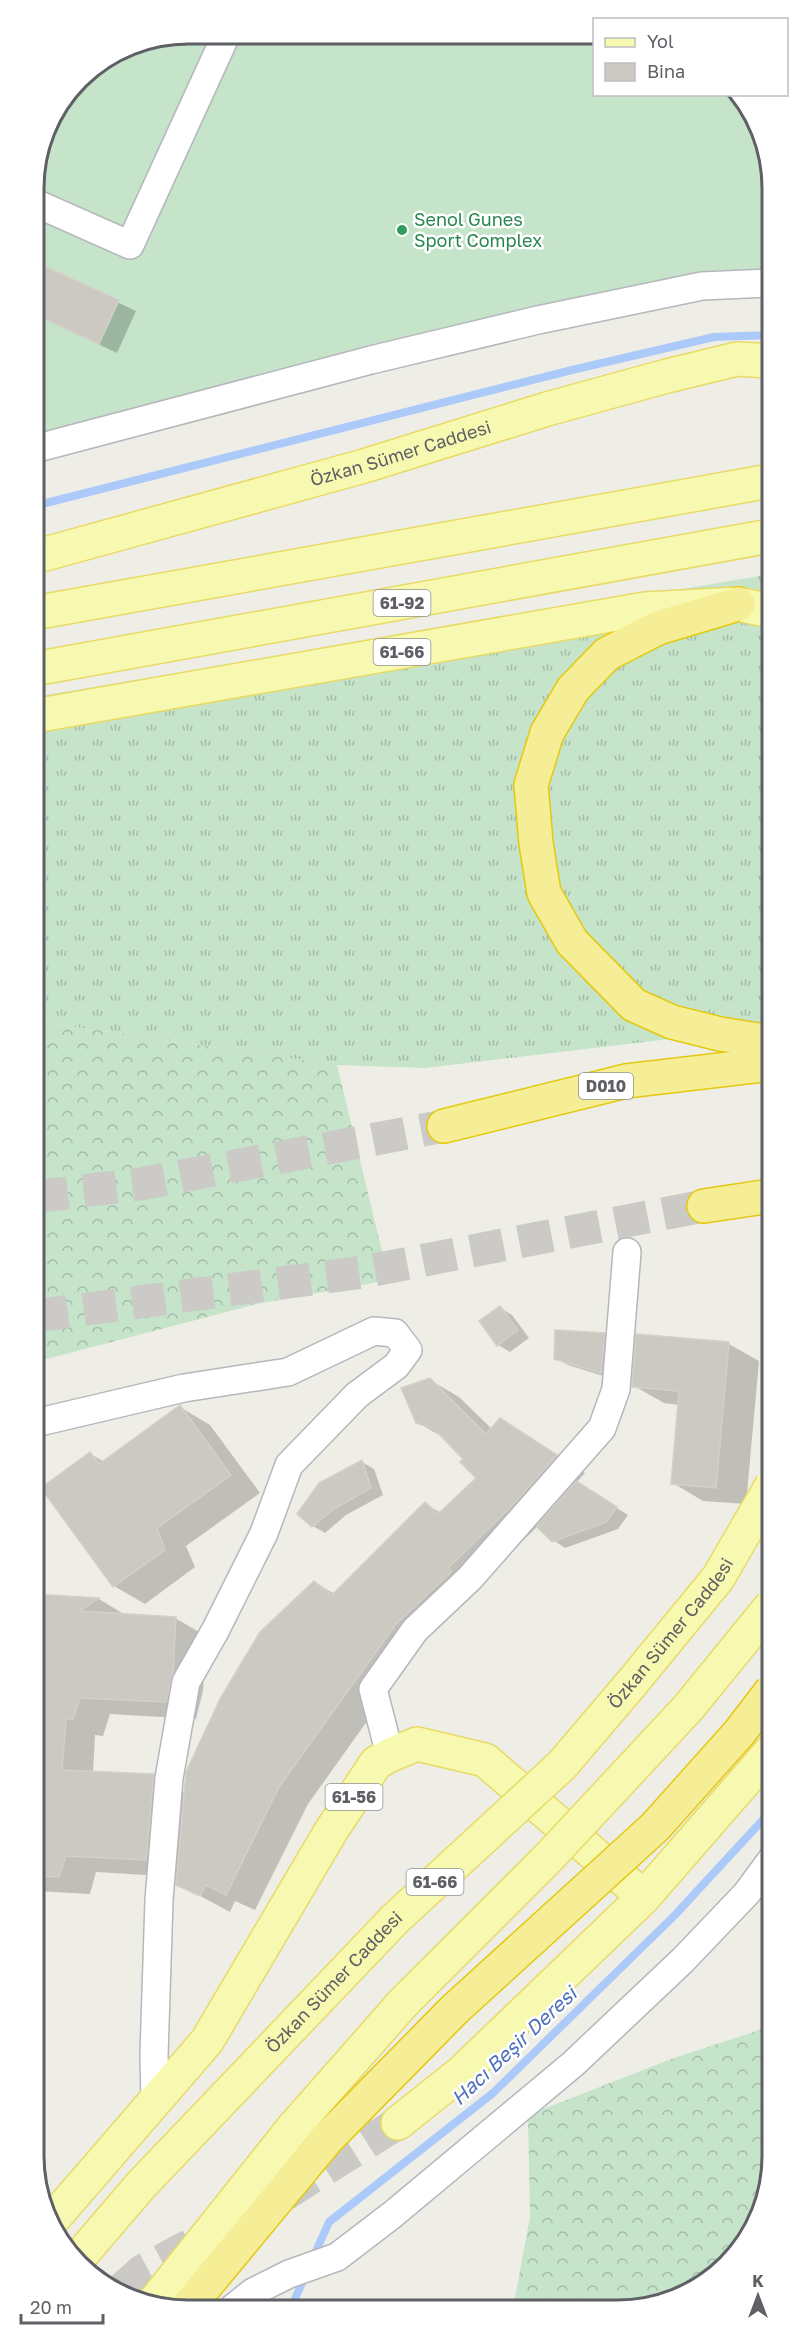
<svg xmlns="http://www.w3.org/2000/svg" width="806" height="2344" font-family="'Golos Text',sans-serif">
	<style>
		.grass { fill: url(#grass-tufts) }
		.forest { fill: url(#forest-crowns) }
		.garden { fill: #c5e4ca }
		.shadow { fill: #0003 }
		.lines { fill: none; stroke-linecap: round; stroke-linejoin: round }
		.stream { stroke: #accaf9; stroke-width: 8 }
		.building { fill: #cbc9c2; stroke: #d3d1c5; stroke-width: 1.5 }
		.major-tunnel { stroke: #cbcac6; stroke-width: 33; stroke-dasharray: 33 16; stroke-linecap: butt }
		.highway-tunnel { stroke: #cbcac6; stroke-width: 33; stroke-dasharray: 33 16; stroke-linecap: butt }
		.minor-casing { stroke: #b6b7bc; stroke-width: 30 }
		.major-casing { stroke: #e8da66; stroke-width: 36 }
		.highway-casing { stroke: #e4c811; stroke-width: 36 }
		.minor { stroke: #fff; stroke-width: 27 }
		.major { stroke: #f8f9b1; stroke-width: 33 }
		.highway { stroke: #f5ee96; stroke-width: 33 }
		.major-bridge-casing { stroke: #e8da66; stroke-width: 36; stroke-linecap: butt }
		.highway-bridge-casing { stroke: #e4c811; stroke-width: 36; stroke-linecap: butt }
		.major-bridge { stroke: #f8f9b1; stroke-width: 33 }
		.highway-bridge { stroke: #f5ee96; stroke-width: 33 }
		.leisure-dot { fill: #2e9e5b; stroke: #fff; stroke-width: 2 }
		.labels { text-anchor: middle; stroke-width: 5; stroke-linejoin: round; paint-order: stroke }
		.shield { fill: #fff; stroke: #8e9093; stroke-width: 1.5 }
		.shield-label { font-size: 16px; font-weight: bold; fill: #5e6065 }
		.leisure-label { font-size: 18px; fill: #27864d; stroke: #fff; text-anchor: start }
		.street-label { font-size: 18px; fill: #5e6065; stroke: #fff }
		.water-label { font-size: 20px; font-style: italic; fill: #4f71bc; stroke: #fff }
		.rim { fill: none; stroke: #5e6065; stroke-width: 3 }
	</style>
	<defs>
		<pattern id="grass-tufts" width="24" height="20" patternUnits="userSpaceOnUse" patternTransform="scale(1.5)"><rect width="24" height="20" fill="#c5e4ca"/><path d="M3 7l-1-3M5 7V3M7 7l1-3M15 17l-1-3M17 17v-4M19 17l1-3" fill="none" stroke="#a3bca8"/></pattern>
		<pattern id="forest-crowns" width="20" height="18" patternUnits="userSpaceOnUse" patternTransform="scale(1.5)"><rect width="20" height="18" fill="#c5e4ca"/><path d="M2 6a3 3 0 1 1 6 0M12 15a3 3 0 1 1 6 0" fill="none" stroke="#a3bca8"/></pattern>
	</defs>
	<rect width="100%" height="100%" fill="#efeee6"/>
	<polygon class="grass" points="771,574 771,1027 425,1068 337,1065 34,1021 34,697"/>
	<g class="forest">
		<polygon points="34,1021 337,1065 389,1280 257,1304 35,1362"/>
		<polygon points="772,2026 773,2166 761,2215 735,2258 696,2290 649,2308 513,2308 530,2217 528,2115 674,2058"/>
	</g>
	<polygon class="garden" points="187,33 594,36 594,94 736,95 770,157 770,283 702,286 34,447 33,177 49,119 85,72 129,45"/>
	<g class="shadow">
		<polygon points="33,262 136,311 117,353 34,314"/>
		<polygon points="500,1308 512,1315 529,1338 510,1352 498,1345"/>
		<polygon points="604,1334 616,1341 613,1379 568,1365 555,1358"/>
		<polygon points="638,1336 729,1344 759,1361 746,1504 703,1501 673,1483 680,1405 664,1403 634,1386"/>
		<polygon points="430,1380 459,1397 492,1429 501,1420 585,1473 576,1483 628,1515 618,1529 565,1548 553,1540 538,1526 477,1585 480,1588 425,1640 308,1804 255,1910 235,1901 230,1912 178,1884 178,1877 96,1872 90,1894 36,1891 35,1596 99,1599 127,1616 175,1618 206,1636 203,1691 196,1719 110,1714 103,1736 95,1735 93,1773 153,1776 186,1794 315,1583 335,1594 426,1504 441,1513 478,1478 465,1459 444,1438 417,1422"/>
		<polygon points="180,1407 210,1425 260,1493 186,1546 195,1567 145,1604 114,1586 43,1488 90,1454 105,1462"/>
		<polygon points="362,1462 374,1469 383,1495 346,1515 325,1533 313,1526"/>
	</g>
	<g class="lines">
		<g class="stream">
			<polyline points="34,506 572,370 714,337 770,335"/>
			<polyline points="313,2258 329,2222 493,2093 674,1916 772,1810"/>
			<polyline points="291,2308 305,2276"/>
		</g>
	</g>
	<g class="building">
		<polygon points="33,261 119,300 99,344 34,314"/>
		<polygon points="500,1306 518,1330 497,1346 479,1321"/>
		<polygon points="555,1330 605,1333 601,1373 554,1359"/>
		<polygon points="636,1334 729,1342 716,1488 671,1484 679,1391 632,1387"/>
		<polygon points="430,1378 486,1434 500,1418 557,1455 514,1504 448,1568 452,1571 396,1624 279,1787 226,1895 206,1885 200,1896 176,1885 186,1772 221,1697 260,1632 314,1581 332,1595 425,1502 438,1514 476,1478 460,1462 463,1459 434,1429 416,1423 401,1388"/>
		<polygon points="180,1405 231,1475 157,1528 165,1550 113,1587 41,1488 90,1452 99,1464"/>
		<polygon points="362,1460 371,1488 334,1509 312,1527 297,1514 319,1483"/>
		<polygon points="576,1481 617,1507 606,1522 552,1542 536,1526"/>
		<polygon points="35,1594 99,1598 80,1611 176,1617 173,1673 166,1702 80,1698 73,1719 66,1719 62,1770 154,1774 146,1860 66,1856 59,1877 36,1876"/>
	</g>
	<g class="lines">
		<g class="major-tunnel">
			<polyline points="284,2195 398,2123"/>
			<polyline points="122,2289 142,2271 209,2235"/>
		</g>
		<g class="highway-tunnel">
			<polyline points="35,1197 140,1184 444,1126"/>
			<polyline points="35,1316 363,1272 704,1206"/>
		</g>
		<defs>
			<g id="minor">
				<polyline points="33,202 130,245 227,33"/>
				<polyline points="34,449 371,360 538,320 702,286 770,283"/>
				<polyline points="35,1423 184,1388 288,1372 374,1331 395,1333 408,1350 396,1366 357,1395 289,1465 264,1533 215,1631 186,1682 169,1778 159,1900 154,2055 155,2101"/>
				<polyline points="390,1755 373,1689 415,1630 470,1578 602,1428 616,1389 627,1252"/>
				<polyline points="233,2308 253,2292 289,2274 337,2257 392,2215 573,2064 683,1960 747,1893 772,1859"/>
			</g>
			<g id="major">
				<path id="s1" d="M34,557L364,466L547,409L667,376L737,359L770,361"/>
				<polyline points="34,613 770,481"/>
				<polyline points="34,669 770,536"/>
				<polyline points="34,716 645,609 738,604 771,611"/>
				<polyline points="398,2123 462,2072 644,1897 772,1750"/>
				<polyline points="53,2219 207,2041 331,1831 376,1763 390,1755 417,1744 485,1760 644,1897"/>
			</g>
			<g id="highway">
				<polyline points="738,604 658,628 607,654 573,689 547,733 531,785 536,843 544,893 572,942 634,1005 672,1022 720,1034 771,1042"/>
				<polyline points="444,1126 626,1081 771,1064"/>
				<polyline points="704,1206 771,1196"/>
			</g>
		</defs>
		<use href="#minor" class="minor-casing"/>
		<use href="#major" class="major-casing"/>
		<use href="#highway" class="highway-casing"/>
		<use href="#minor" class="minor"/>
		<use href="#major" class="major"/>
		<use href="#highway" class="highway"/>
		<defs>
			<g id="major-bridge">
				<path id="s2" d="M76,2261L141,2185L395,1919L562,1765L631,1684L718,1578L772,1485"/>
				<polyline points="152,2305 293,2128 403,2003 550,1856 688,1708 772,1605"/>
			</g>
			<polyline id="highway-bridge" points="187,2308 327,2139 455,2009 655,1827 739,1733 772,1690"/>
		</defs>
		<use href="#major-bridge" class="major-bridge-casing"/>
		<use href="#highway-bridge" class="highway-bridge-casing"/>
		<use href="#major-bridge" class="major-bridge"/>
		<use href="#highway-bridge" class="highway-bridge"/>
	</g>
	<circle class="leisure-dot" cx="402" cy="230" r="6"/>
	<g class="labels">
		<g class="shield">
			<rect x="373.5" y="590" width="57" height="26" rx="4.5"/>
			<rect x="373.5" y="639" width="57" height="26" rx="4.5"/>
			<rect x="579" y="1073" width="54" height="26" rx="4.5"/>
			<rect x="325.5" y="1784" width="57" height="26" rx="4.5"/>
			<rect x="406.5" y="1869" width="57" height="26" rx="4.5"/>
		</g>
		<g class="shield-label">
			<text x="402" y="609">61-92</text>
			<text x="402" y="658">61-66</text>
			<text x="606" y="1092">D010</text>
			<text x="354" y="1803">61-56</text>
			<text x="435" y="1888">61-66</text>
		</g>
		<g class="leisure-label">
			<text x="414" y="226">Senol Gunes<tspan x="414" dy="21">Sport Complex</tspan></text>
		</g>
		<g class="street-label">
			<text dy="6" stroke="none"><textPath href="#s1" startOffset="381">Özkan Sümer Caddesi</textPath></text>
			<text dy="6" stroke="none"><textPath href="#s2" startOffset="866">Özkan Sümer Caddesi</textPath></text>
			<text dy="6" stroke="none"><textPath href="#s2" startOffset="380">Özkan Sümer Caddesi</textPath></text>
		</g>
		<g class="water-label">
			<text transform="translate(514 2046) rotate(-43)" y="7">Hacı Beşir Deresi</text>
		</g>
	</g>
	<path d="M0 0H806V2344H0ZM188 44H618A144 144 0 0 1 762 188V2156A144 144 0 0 1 618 2300H188A144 144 0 0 1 44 2156V188A144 144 0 0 1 188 44Z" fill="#fff" fill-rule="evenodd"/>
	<path class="rim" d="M188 44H618A144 144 0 0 1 762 188V2156A144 144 0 0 1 618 2300H188A144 144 0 0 1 44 2156V188A144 144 0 0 1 188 44Z"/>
	<rect x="593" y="18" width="195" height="78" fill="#ffffff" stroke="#bfbfc1" stroke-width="1.5"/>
	<rect x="605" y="38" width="30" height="9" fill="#f8f9b1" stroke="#bfbfc1" stroke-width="1.5"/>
	<text x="647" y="48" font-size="18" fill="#5e6065">Yol</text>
	<rect x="605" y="63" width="30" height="18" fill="#cbc9c2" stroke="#bfbfc1" stroke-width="1.5"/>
	<text x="647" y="78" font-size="18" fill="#5e6065">Bina</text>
	<g transform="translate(758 2296)" stroke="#ffffff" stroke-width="4.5" paint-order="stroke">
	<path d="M0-4.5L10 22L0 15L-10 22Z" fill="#5e6065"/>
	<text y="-9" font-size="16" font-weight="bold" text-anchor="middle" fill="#5e6065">K</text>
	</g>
	<path d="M21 2314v9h82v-9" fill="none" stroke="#5e6065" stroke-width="3"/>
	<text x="30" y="2314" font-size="18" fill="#5e6065" stroke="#ffffff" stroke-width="4.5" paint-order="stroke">20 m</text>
</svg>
